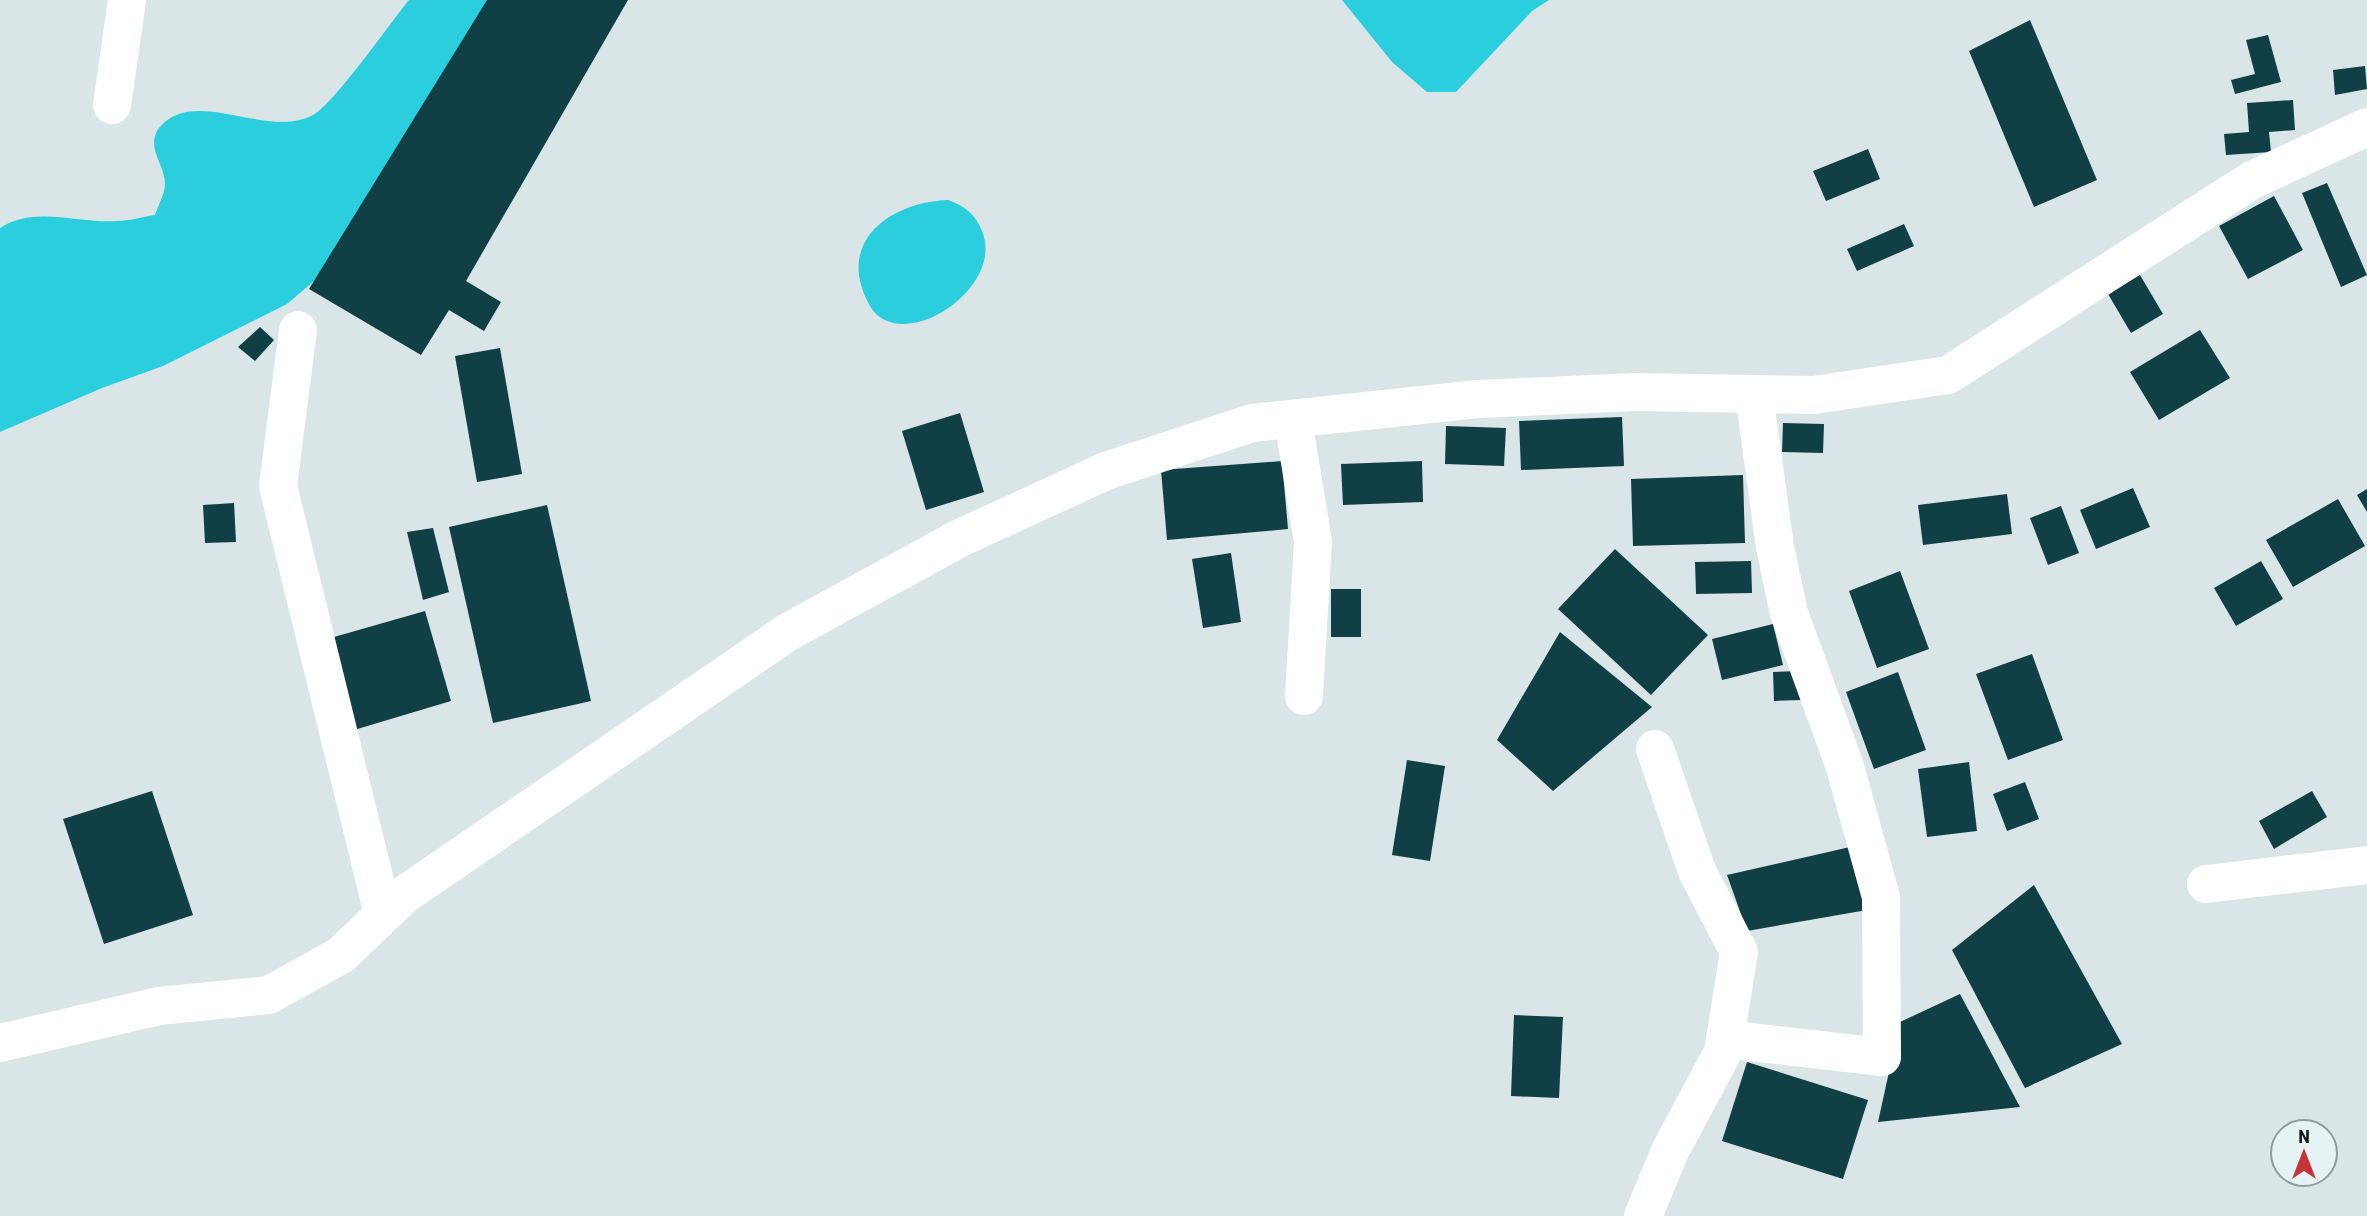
<svg xmlns="http://www.w3.org/2000/svg" width="2367" height="1216" font-family="'Roboto Condensed',sans-serif">
	<style>
		.water { fill: #2bcedd }
		.building { fill: #104045 }
		.lines { fill: none; stroke-linecap: round; stroke-linejoin: round }
		.minor { stroke: #fff; stroke-width: 38 }
	</style>
	<rect width="100%" height="100%" fill="#d9e5e7"/>
	<g class="water">
		<path d="M409,0H522L353,248L287,304L163,366L102,388L0,432V228C34,205 79,224 117,221C129,221 142,217 155,215C158,206 165,193 165,184C165,164 145,147 159,128C193,85 267,140 313,115C334,104 390,23 409,0Z"/>
		<polygon points="1342,0 1549,0 1532,11 1456,92 1427,92 1392,62"/>
		<path d="M948,200C966,207 974,213 982,231C1006,289 900,357 870,306C834,243 889,202 948,200Z"/>
	</g>
	<g class="building">
		<polygon points="487,0 628,0 466,281 501,302 484,331 449,310 421,355 309,289"/>
		<polygon points="2030,20 2097,180 2034,207 1969,51"/>
		<polygon points="2268,35 2281,82 2235,94 2231,80 2255,74 2246,40"/>
		<polygon points="2365,66 2367,89 2335,95 2333,70"/>
		<polygon points="2293,100 2295,130 2269,132 2271,152 2226,155 2224,134 2249,132 2247,103"/>
		<polygon points="1868,149 1880,179 1826,201 1813,171"/>
		<polygon points="2327,183 2367,275 2341,287 2302,193"/>
		<polygon points="2274,196 2303,250 2248,279 2219,226"/>
		<polygon points="1904,224 1914,246 1857,271 1847,249"/>
		<polygon points="2140,275 2163,314 2131,333 2108,294"/>
		<polygon points="260,327 274,340 255,361 238,347"/>
		<polygon points="2200,330 2230,378 2159,420 2130,372"/>
		<polygon points="500,348 522,474 477,482 455,356"/>
		<polygon points="960,413 984,492 926,510 902,431"/>
		<polygon points="1622,417 1624,466 1521,470 1519,421"/>
		<polygon points="1783,423 1824,424 1823,453 1782,452"/>
		<polygon points="1446,426 1506,428 1504,466 1445,464"/>
		<polygon points="1282,461 1288,529 1167,540 1161,470"/>
		<polygon points="1422,461 1423,502 1343,505 1341,464"/>
		<polygon points="1743,475 1745,543 1633,546 1631,479"/>
		<polygon points="2133,488 2150,527 2096,549 2080,510"/>
		<polygon points="2367,489 2367,512 2357,495"/>
		<polygon points="2007,494 2012,534 1923,545 1918,505"/>
		<polygon points="2338,499 2365,546 2293,587 2266,540"/>
		<polygon points="234,503 236,542 205,543 203,505"/>
		<polygon points="547,505 591,701 493,723 449,527"/>
		<polygon points="2061,506 2079,553 2048,565 2030,518"/>
		<polygon points="433,528 449,592 423,600 407,532"/>
		<polygon points="1615,549 1708,635 1651,695 1558,609"/>
		<polygon points="1231,553 1241,622 1203,628 1192,559"/>
		<polygon points="1751,561 1752,593 1696,594 1695,562"/>
		<polygon points="2261,561 2283,599 2236,626 2214,588"/>
		<polygon points="1900,571 1929,649 1877,668 1849,591"/>
		<rect x="1331" y="589" width="30" height="48"/>
		<polygon points="425,611 451,701 354,730 327,639"/>
		<polygon points="1773,624 1783,665 1722,680 1712,639"/>
		<polygon points="1560,632 1652,707 1553,791 1497,740"/>
		<polygon points="2032,654 2063,740 2008,760 1976,674"/>
		<polygon points="1799,671 1801,700 1774,701 1773,672"/>
		<polygon points="1898,672 1926,750 1874,769 1846,692"/>
		<polygon points="1407,760 1445,766 1430,861 1392,855"/>
		<polygon points="1969,762 1977,831 1927,837 1918,769"/>
		<polygon points="2025,782 2039,819 2007,831 1993,794"/>
		<polygon points="152,791 193,915 104,944 63,819"/>
		<polygon points="2312,791 2327,817 2274,849 2259,821"/>
		<polygon points="1850,847 1867,910 1747,931 1727,875"/>
		<polygon points="2034,885 2122,1044 2025,1088 1952,950"/>
		<polygon points="1960,994 2020,1107 1878,1122 1900,1022"/>
		<polygon points="1514,1015 1563,1017 1559,1098 1511,1096"/>
		<polygon points="1747,1062 1868,1100 1843,1179 1722,1141"/>
	</g>
	<g class="lines">
		<g class="minor">
			<polyline points="112,105 127,0"/>
			<polyline points="298,330 278,486 383,914"/>
			<polyline points="1293,419 1313,542 1304,696"/>
			<polyline points="2206,884 2367,865"/>
			<polyline points="1725,1039 1882,1057 1881,897 1845,767 1789,613 1775,547 1754,394"/>
			<polyline points="0,1043 159,1006 269,995 341,955 404,895 788,632 960,538 1106,471 1252,423 1478,399 1635,392 1814,395 1948,375 2252,180 2367,127"/>
			<polyline points="1643,1216 1670,1151 1723,1052 1739,952 1697,871 1655,749"/>
		</g>
	</g>
	<g transform="translate(2304 1153)"><circle r="33" fill="#e6f3f4" stroke="#929b9c" stroke-width="2"/>
	<path d="M0-5L12 26L0 18L-12 26Z" fill="#c43538"/>
	<text y="-10" font-size="19" font-weight="bold" text-anchor="middle" fill="#131818">N</text>
	</g>
</svg>
